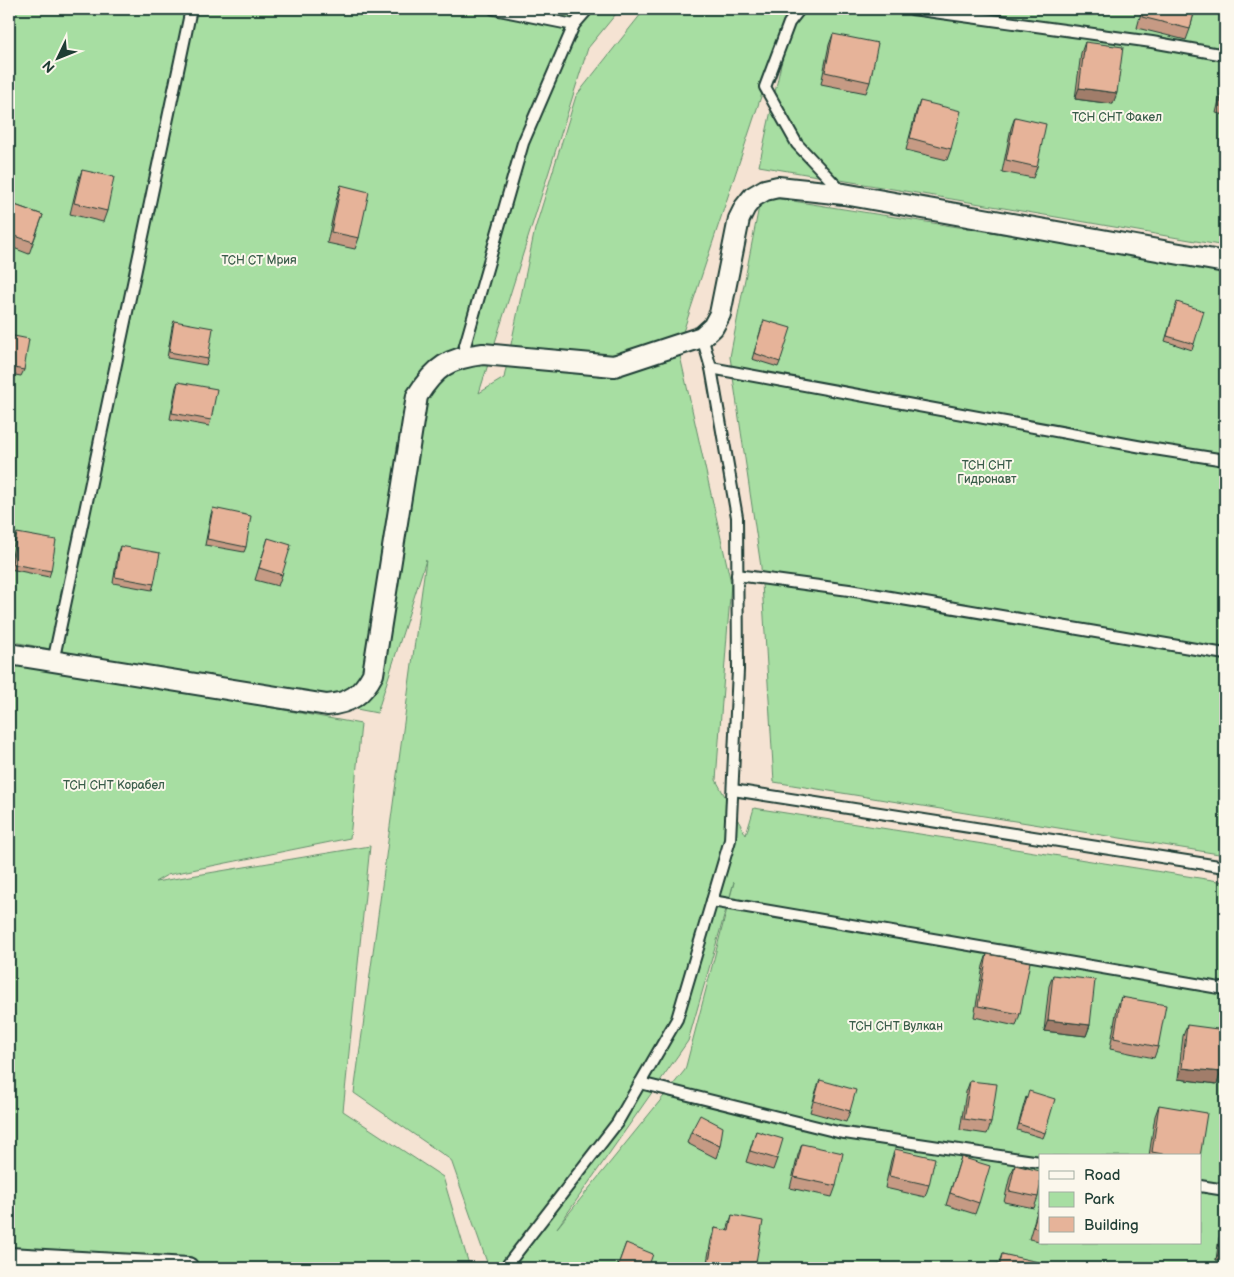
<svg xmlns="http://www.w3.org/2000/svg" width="1234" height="1277" font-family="'Balsamiq Sans',sans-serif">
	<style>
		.green { fill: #a7dea2; stroke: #638e6b; fill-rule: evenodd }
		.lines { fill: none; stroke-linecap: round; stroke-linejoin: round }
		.service-casing { stroke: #1f3d34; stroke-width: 14 }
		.minor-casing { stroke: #1f3d34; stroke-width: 24 }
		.service { stroke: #fbf7ec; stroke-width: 10 }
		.minor { stroke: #fbf7ec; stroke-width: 20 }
		.wall { fill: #c69a84; stroke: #1f3d34 }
		.shaded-wall { fill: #a17d6b; stroke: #1f3d34 }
		.building { fill: #e6b399; stroke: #1f3d34 }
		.labels { text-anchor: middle; stroke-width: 4; stroke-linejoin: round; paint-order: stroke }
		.park-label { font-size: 12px; fill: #3a5d4a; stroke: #fbf7ec }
	</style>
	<rect width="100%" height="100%" fill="#f5e3d3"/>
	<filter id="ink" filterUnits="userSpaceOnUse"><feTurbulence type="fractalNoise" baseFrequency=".02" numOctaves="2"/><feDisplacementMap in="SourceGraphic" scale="10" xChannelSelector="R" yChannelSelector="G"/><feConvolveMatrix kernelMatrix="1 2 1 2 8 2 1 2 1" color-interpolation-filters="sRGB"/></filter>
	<g filter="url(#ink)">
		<g class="green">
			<path d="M9,9H620L588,48L479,393L504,378L535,229L576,96L645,9H790L678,347L731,583L716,780L746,835L754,808L1225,882V1268H489L451,1160L354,1093L426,560L377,713L9,641ZM734,882L685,1070L557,1228L688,1041ZM1040,1156H1200V1243H1040Z"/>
			<polygon points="793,9 1225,9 1225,246 759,166"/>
			<polygon points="761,196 1225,269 1225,855 774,782 761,567 730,357"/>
			<polygon points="9,660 361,724 350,838 167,875 155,882 370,846 343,1111 443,1177 470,1268 252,1268 9,1257"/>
		</g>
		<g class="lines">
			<defs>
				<g id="service">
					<polyline points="494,9 574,25"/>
					<polyline points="800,9 789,23 765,87 797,144 843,193"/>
					<polyline points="912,9 1152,42 1225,55"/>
					<polyline points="462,356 523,143 574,25 588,9"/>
					<polyline points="711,368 1148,448 1225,460"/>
					<polyline points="737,575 849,590 1225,654"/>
					<polyline points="53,662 191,9"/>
					<polyline points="733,790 1225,867"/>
					<polyline points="712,901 1225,989"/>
					<polyline points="640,1083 838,1132 1040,1162"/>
					<polyline points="1200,1186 1225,1190"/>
					<polyline points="505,1268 617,1123 677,1019 730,840 738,670 737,517 711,368 702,337"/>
				</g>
				<g id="minor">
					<path d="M9,654L327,705C350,703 362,695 373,674L417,396C435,367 449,358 483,354L614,366L702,337L713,327L720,314L739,219L745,207L753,197L765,190L778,187L844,194L1225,262"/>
					<polyline points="9,1258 188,1268"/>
				</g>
			</defs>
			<use href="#service" class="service-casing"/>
			<use href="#minor" class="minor-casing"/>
			<use href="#service" class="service"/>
			<use href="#minor" class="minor"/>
		</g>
		<g class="wall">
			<polygon points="1142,9 1195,9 1190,29 1186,40 1137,28"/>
			<polygon points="833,34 870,82 866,93 821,84 829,45"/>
			<polygon points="1085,42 1113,104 1075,99 1081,53"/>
			<polygon points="1225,76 1225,115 1216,113"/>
			<polygon points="920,101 951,149 947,160 906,150 916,112"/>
			<polygon points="1015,117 1037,167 1033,178 1002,172 1011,128"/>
			<polygon points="82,170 107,211 103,222 70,214 78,181"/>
			<polygon points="341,185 359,238 355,249 327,243 337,197"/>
			<polygon points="9,203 43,215 29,254 11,247"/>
			<polygon points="1175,308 1194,344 1192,350 1165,341"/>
			<polygon points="174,321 208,359 206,365 167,358 172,327"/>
			<polygon points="762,326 780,362 778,367 752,359"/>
			<polygon points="9,335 24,370 21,376 9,374"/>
			<polygon points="178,382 211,420 209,426 170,419 176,387"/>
			<polygon points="213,508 246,547 244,552 205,545 211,514"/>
			<polygon points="17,533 51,571 49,577 10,569 15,538"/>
			<polygon points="268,538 282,575 278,586 255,580"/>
			<polygon points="120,546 154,584 152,590 113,583 118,552"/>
			<polygon points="987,954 1020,1014 1016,1026 974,1017 983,966"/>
			<polygon points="1053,975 1090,1025 1086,1036 1044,1031 1049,986"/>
			<polygon points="1121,997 1158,1047 1154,1058 1110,1049 1117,1008"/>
			<polygon points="1187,1025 1217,1084 1178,1079 1183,1036"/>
			<polygon points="820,1080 850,1111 846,1122 810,1112 816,1091"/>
			<polygon points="970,1081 991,1123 987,1134 960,1130 966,1092"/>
			<polygon points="1026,1097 1045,1133 1043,1138 1017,1130"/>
			<polygon points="1159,1105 1200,1156 1149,1156 1155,1116"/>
			<polygon points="756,1131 777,1159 773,1170 746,1162"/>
			<polygon points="691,1132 720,1146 716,1158 687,1143"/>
			<polygon points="802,1144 836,1186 832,1197 790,1188 798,1155"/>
			<polygon points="895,1149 929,1185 925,1197 885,1188 891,1160"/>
			<polygon points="961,1157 979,1203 975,1214 946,1205"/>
			<polygon points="1015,1165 1038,1197 1034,1208 1004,1202 1010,1176"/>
			<polygon points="1040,1204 1040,1241 1029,1239 1036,1215"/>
			<polygon points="732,1215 755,1268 706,1268 711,1240 715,1228 727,1231"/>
			<polygon points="1223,1227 1225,1227 1225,1261 1216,1260 1219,1238"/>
			<polygon points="626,1243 648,1268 617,1268"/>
			<polygon points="1002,1254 1052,1268 997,1268"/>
		</g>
		<g class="shaded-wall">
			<polygon points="1079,88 1117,93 1113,104 1075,99"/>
			<polygon points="1048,1020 1090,1025 1086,1036 1044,1031"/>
			<polygon points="1182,1068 1221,1072 1217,1084 1178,1079"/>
			<polygon points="1220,1248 1225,1249 1225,1261 1216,1260"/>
		</g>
		<g class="building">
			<polygon points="1144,9 1195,9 1190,29 1142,17"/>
			<polygon points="833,34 878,43 870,82 825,72"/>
			<polygon points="1085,42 1123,47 1117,93 1079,88"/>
			<polygon points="1225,79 1225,103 1220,102"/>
			<polygon points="920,101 961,111 951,149 910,138"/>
			<polygon points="1015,117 1046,124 1037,167 1006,160"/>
			<polygon points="82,170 114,177 107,211 74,203"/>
			<polygon points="341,185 369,192 359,238 331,232"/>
			<polygon points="9,203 43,215 33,242 15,236 9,253"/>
			<polygon points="1177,302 1204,311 1194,344 1167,336"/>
			<polygon points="764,320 791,328 780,362 754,353"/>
			<polygon points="174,321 213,328 208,359 169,352"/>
			<polygon points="9,335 29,339 24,370 9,367"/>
			<polygon points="178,382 217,389 211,420 172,413"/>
			<polygon points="213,508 251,516 246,547 207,539"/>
			<polygon points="17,533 56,540 51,571 12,564"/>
			<polygon points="268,538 291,545 282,575 259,568"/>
			<polygon points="120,546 160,553 154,584 115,577"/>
			<polygon points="987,954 1030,962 1020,1014 978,1006"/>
			<polygon points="1053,975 1095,980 1090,1025 1048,1020"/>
			<polygon points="1121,997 1166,1005 1158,1047 1114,1038"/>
			<polygon points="1187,1025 1225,1030 1221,1072 1182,1068"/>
			<polygon points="820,1080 856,1090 850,1111 814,1101"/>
			<polygon points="970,1081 997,1084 991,1123 964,1119"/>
			<polygon points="1029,1091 1055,1099 1045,1133 1019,1124"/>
			<polygon points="1159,1105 1207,1113 1200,1157 1200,1156 1173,1156 1152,1152"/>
			<polygon points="700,1115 723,1127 720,1146 691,1132"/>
			<polygon points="756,1131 783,1139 777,1159 750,1151"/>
			<polygon points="802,1144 843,1153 836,1186 794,1177"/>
			<polygon points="895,1149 935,1158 929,1185 889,1176"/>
			<polygon points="961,1157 990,1166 979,1203 950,1193"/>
			<polygon points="1015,1165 1040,1171 1040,1186 1038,1197 1009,1191"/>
			<polygon points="1040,1204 1040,1229 1033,1227"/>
			<polygon points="732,1215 763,1221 755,1268 745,1268 709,1262 715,1228 729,1231"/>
			<polygon points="1223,1227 1225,1227 1225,1249 1220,1248"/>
			<polygon points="626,1243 653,1254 648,1268 625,1268 618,1265"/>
			<polygon points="1002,1254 1052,1265 1052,1268 999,1268"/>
		</g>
	</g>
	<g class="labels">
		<g class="park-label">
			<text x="1117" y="121">ТСН СНТ Факел</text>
			<text x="259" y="264">ТСН СТ Мрия</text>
			<text x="987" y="469">ТСН СНТ<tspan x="987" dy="14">Гидронавт</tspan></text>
			<text x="114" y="789">ТСН СНТ Корабел</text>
			<text x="896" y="1030">ТСН СНТ Вулкан</text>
		</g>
	</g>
	<rect width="1234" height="1277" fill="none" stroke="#fbf7ec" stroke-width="30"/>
	<rect x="15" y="15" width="1204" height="1247" fill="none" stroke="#1f3d34" stroke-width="2" filter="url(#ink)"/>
	<rect x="1039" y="1154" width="162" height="90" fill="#fbf7ec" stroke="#a3ada2"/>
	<rect x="1049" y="1171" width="25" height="8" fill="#fbf7ec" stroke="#a3ada2"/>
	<text x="1084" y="1180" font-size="15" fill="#1f3d34">Road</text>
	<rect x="1049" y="1192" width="25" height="15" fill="#a7dea2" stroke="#a3ada2"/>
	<text x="1084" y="1204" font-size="15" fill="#1f3d34">Park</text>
	<rect x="1049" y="1217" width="25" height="15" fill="#e6b399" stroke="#a3ada2"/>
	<text x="1084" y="1230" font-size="15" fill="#1f3d34">Building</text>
	<g transform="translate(58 58) rotate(227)" stroke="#fbf7ec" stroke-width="4" paint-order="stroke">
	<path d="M0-4L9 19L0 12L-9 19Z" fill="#1f3d34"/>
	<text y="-8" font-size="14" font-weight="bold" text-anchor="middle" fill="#1f3d34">N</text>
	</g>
</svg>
